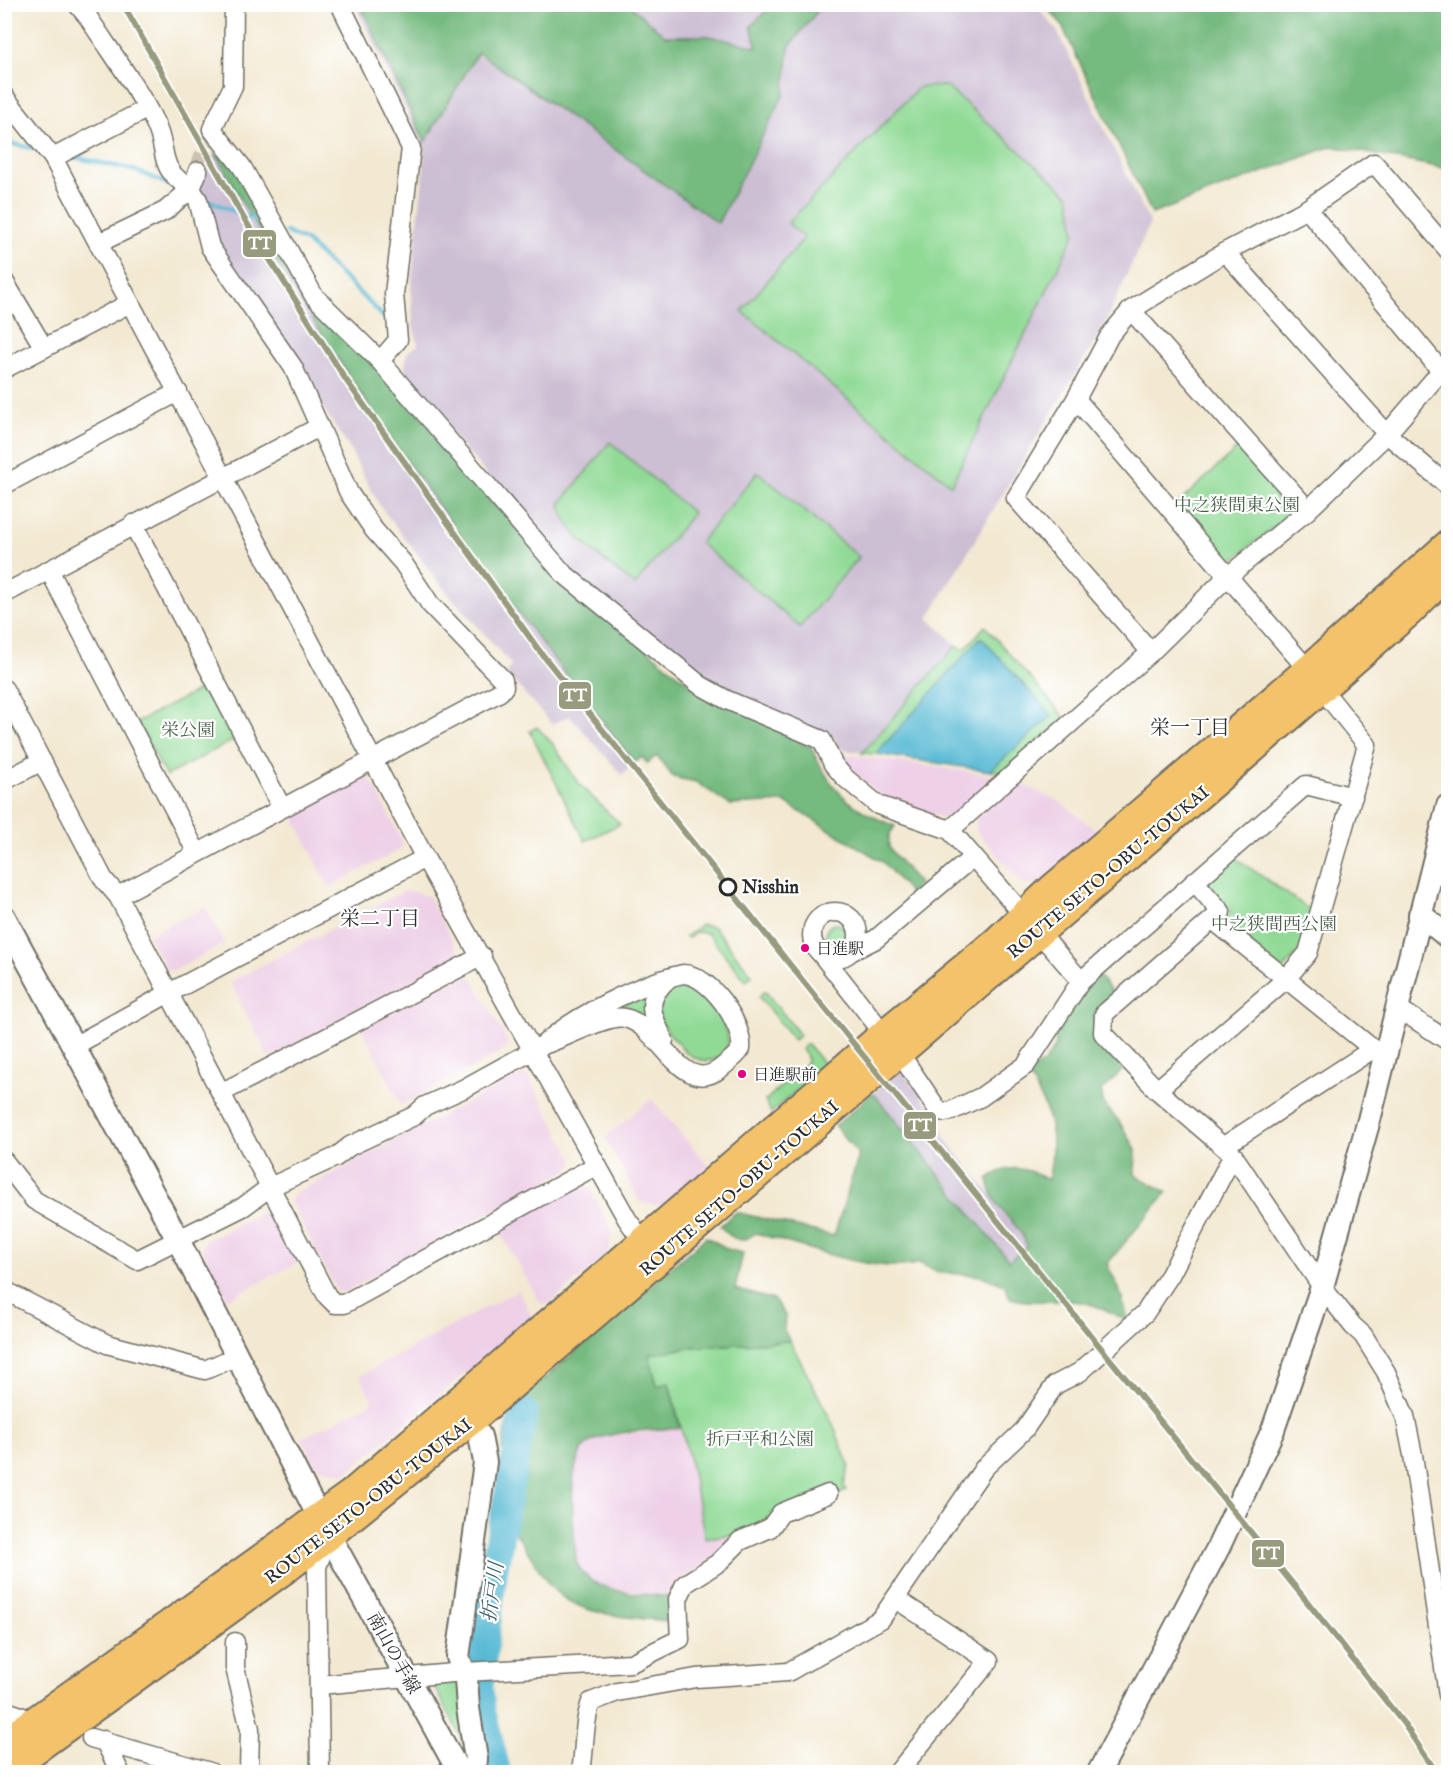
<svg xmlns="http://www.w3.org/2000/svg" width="1453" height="1777" font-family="'IM FELL English','Noto Serif JP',serif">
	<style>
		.built { fill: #eed0e7 }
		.industrial { fill: #ccbed3 }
		.green { fill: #91da96; stroke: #5e8260; stroke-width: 1.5 }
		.forest { fill: #74ba7f; stroke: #507255; stroke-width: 1.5 }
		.water { fill: #56b9d4; stroke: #407280; stroke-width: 1.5 }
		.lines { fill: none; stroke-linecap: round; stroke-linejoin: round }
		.stream { stroke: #56b9d4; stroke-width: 4.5 }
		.river { stroke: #56b9d4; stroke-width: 28 }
		.minor-tunnel { stroke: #cbc3b1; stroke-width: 18; stroke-dasharray: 18 9; stroke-linecap: butt }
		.minor-casing { stroke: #716e65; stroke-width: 21 }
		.tertiary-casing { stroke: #716e65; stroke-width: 26 }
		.primary-casing { stroke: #716e65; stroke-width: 32 }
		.minor { stroke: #fff; stroke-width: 18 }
		.tertiary { stroke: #fff; stroke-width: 22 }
		.primary { stroke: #f4c26a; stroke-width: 28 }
		.rail-1-casing { stroke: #fff; stroke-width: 10 }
		.rail-1 { stroke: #999b7e; stroke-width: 6 }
		.stop-dot { fill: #fff; stroke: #2b2b2b; stroke-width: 3 }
		.bus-dot { fill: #e5007d; stroke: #fff; stroke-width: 2 }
		.labels { text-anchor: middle; stroke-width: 4.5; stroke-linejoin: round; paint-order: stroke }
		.bus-label { font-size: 16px; fill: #2b2b2b; stroke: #fff; text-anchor: start }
		.park-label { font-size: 18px; fill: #4a604b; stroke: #fff }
		.street-label { font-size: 18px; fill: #2b2b2b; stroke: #fff }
		.stop-label { font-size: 18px; font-weight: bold; fill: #2b2b2b; stroke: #fff; text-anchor: start }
		.neighbourhood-label { font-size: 20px; fill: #2b2b2b; stroke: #fff }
		.water-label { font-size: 20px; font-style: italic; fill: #3a5d66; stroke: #fff }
		.line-badge { stroke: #fff; stroke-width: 2 }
		.badge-label { font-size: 16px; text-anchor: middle; font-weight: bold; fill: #fff }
	</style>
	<rect width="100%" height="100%" fill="#fff"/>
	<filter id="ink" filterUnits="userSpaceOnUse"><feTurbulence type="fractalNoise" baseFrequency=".0167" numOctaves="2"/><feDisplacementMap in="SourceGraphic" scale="12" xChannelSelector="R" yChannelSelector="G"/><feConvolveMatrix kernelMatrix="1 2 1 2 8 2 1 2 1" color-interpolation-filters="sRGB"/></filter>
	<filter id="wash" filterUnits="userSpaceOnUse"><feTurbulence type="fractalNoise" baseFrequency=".008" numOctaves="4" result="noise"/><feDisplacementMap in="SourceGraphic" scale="24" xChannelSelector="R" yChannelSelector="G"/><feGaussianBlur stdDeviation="1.35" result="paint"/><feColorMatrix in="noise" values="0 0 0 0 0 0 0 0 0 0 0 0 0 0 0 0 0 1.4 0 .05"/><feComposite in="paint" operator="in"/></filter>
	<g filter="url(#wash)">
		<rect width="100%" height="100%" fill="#f3e9d2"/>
		<g class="built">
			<polygon points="842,754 998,776 952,815 940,817 892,800 876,792 854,772"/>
			<polygon points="362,776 370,779 403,842 401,849 329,887 292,813"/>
			<polygon points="1019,783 1059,801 1096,830 1034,886 1023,884 976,831 976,818"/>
			<polygon points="406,890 428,896 458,951 457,958 269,1058 230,982"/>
			<polygon points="206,907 224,944 173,971 166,969 148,935"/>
			<polygon points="465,975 472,978 508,1042 507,1049 401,1105 362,1029"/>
			<polygon points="521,1074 528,1076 574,1160 571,1168 343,1293 337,1291 290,1201 292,1195"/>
			<polygon points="651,1099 709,1166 662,1206 640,1202 605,1138"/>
			<polygon points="579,1183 588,1186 612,1230 609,1254 548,1304 540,1303 500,1232 501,1226"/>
			<polygon points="267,1210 275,1212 301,1261 228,1299 202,1249 205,1241"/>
			<polygon points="518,1290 531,1315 530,1319 345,1474 317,1467 302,1438 373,1402 360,1376"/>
			<polygon points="680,1428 697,1490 705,1538 731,1535 732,1543 679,1582 671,1591 671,1597 603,1587 588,1580 581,1572 576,1561 573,1475 576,1459 582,1449 592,1441 606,1436"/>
		</g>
		<g class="industrial">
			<polygon points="1035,4 1056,29 1150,223 1104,326 928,618 957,645 862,753 838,748 834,738 710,687 570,573 412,387 404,372 407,353 418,345 413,326 411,287 424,168 423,145 355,5"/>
			<polygon points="215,152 248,214 350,377 488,573 635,763 622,775 570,716 552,724 506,673 512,665 445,590 380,506 349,448 306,381 300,360 293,357 220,252 199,189"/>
			<polygon points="901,1068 939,1121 946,1140 1025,1237 1027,1247 1009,1261 873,1093"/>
		</g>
		<g class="green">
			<polygon points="946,86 1069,195 1075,233 951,485 742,311 804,238 788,223 919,87"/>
			<path d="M610,442L693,513L635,585C611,565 565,536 560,504Z"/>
			<polygon points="1242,447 1293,505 1292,512 1228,564 1175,506 1238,448"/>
			<polygon points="758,472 859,557 800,627 700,543"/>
			<polygon points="985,626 1066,719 1002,772 990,771 1052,716 981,638 876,754 862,753 957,645 964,650"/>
			<polygon points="210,684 238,738 166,776 137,722"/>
			<polygon points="537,727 552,743 579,784 620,824 585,841 530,731"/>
			<polygon points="1233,856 1313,912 1301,948 1282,972 1221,922 1231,912 1209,886 1209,877"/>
			<circle cx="836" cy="934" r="10"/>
			<polygon points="701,925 714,927 752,975 746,981 707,933 696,932 688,938 686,936"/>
			<path d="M680,986C702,990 725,1019 729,1042L721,1057C692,1071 677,1042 661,1022L658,1014L664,992Z"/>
			<polygon points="765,991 800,1035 794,1040 759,997"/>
			<polygon points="648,994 646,1016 621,1008 622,1005"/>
			<polygon points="807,1044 825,1065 771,1113 765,1101 807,1062 807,1056 801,1049"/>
			<polygon points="790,1341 832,1422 849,1465 844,1485 846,1491 731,1539 730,1535 705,1538 689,1457 669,1384 657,1386 648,1354 694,1347"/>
			<path d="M522,1398L510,1453L502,1450C505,1429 507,1413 522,1398Z"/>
			<polygon points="462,1676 472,1757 431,1680"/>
		</g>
		<g class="forest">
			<polygon points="360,5 629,5 666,36 708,36 757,47 751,26 772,5 822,5 789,47 784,94 718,223 478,52 425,142"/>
			<polygon points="1044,5 1448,5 1448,169 1332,146 1152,214 1060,22"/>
			<path d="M215,152L239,169L310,299L375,362L560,578L691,685L802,737L800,742L811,747C831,791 850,809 895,826L889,835V848L919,884L910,893L883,862L784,802L730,805L696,782L673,777L657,756L647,763L642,757L635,763C482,569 331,371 215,152Z"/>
			<path d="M1097,974L1115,995C1109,1000 1101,1005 1097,1011C1084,1031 1113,1055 1124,1069L1101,1091L1104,1105L1118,1120L1136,1149L1135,1175L1167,1192L1107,1264L1119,1289L1129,1322C1114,1314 1098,1305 1081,1302C1057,1298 1034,1305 1010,1298L1005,1285L982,1276L937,1272L919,1263C880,1276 797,1244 755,1233C741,1246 731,1238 720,1226L736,1212L834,1236L859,1155L835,1126L873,1093L1009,1261L1027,1246C1018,1218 993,1213 988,1179C1008,1163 1027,1167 1048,1180C1058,1138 1050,1106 1025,1071L1044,1063L1056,1045L1054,1032Z"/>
			<path d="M706,1237L730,1250L743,1253L735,1289L774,1300L785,1315L784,1330L790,1341L694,1347L649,1354L657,1386L669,1383L680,1428C656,1430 613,1430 592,1441C562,1458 575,1531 576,1561C590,1596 638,1592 671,1597L673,1622C633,1616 575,1619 548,1583C536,1566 526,1547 513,1529L507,1527L529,1412L519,1409L522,1398Z"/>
		</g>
		<polygon class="water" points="981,637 1052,716 990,771 876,754"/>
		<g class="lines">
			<g class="stream">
				<polyline points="4,142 40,150"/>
				<polyline points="69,156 134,170 175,187"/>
				<polyline points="203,198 267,225"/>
				<polyline points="286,232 306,241 384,317"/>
			</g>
			<polyline class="river" points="497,1772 482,1712 479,1687 494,1569 524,1412"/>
		</g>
	</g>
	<g filter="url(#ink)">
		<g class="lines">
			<polyline class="minor-tunnel" points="198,171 212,129"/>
			<defs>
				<g id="minor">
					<path d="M77,4L88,17C110,51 137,86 155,123C170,154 155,166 191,189L165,211L99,243"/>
					<polyline points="234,4 233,86 212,129 242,167 314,296 380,361 563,573 700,685 727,700 822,740 833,764 844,777 878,805 950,830 1081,981"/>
					<polyline points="340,4 411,148 394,294 398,340 380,361"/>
					<polyline points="4,96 53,158 425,858 627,1219 648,1249"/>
					<polyline points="53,158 146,109"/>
					<polyline points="1307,209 1442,372"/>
					<polyline points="1225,252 1387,434 1448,486"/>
					<polyline points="4,281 44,348"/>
					<polyline points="1131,310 1308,510"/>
					<polyline points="4,369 130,303"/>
					<polyline points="1076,399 1308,670"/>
					<polyline points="4,485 178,392"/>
					<polyline points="133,524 282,808"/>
					<polyline points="49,570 197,853"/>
					<polyline points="4,594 319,427"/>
					<polyline points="1151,652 1016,498 1076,399 1110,335 1131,310 1225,252 1307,209 1374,163 1448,250"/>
					<polyline points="4,689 104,880 118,896 327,1296 335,1304 344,1304 597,1165"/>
					<polyline points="4,781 42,761"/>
					<polyline points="950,830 1151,652 1226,578 1308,510 1387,434 1448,363"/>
					<polyline points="1194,881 1221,912 1104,1014 1103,1033 1157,1090 1233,1155 1322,1287 1353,1326 1363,1335 1386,1372 1405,1416 1413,1455 1448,1695"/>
					<polyline points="118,896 500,692 504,687 503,680 430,604 403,563 374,530 349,493 293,367 210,247 198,200 191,189 198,171"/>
					<circle cx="835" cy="935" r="23"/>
					<polyline points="1213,920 1373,1049"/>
					<polyline points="818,950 884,1034"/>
					<polyline points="850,952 876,939 973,857"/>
					<path d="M683,974C709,974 744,1024 741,1049C736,1057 728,1062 721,1068C682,1099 661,1026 625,1018C607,1014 564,1039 543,1045C574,1016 641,983 683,974Z"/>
					<polyline points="1396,1007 1448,1041"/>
					<path d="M664,1040C652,1015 643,1001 668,979"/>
					<polyline points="74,1046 169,993 425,858"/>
					<polyline points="898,1051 938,1110 944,1112 951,1111 981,1097 1026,1065 1081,981 1306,785 1353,797"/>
					<polyline points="1157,1090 1286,979 1308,953 1367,745 1322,689"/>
					<polyline points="221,1093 482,956"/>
					<polyline points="1224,1146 1373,1049 1380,1055"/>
					<polyline points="4,1161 34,1200 137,1260 243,1207 270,1187 336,1157 350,1146 414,1116 425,1106 465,1088 543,1045"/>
					<polyline points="4,1290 107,1344 205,1370 237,1356"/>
					<polyline points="896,1599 989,1661 898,1772"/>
					<polyline points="235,1642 235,1668 250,1729 249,1772"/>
					<polyline points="319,1685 464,1672 631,1663 680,1639 678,1599 685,1584 718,1563 740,1541 770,1528 781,1513 828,1494"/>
					<polyline points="4,1718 12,1713 21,1716"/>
					<polyline points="91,1738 210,1772"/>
					<polyline points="104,1740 120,1772"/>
					<polyline points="320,1772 317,1567 327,1539"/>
					<path d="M581,1772C585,1749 583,1724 591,1702L617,1692L696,1678L788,1672L881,1619L984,1468L1024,1430L1055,1385L1080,1372L1145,1313L1170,1275L1233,1155"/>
				</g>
				<g id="tertiary">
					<polyline points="1420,914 1448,937"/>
					<polyline points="4,917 178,1240 318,1515 459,1772"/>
					<polyline points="469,1772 475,1768 476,1759 468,1708 466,1678 458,1657 485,1462 480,1436 470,1421"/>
					<polyline points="1099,1772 1218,1548 1273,1430 1322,1287 1369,1120 1448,806"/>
				</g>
				<g id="primary">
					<polyline points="4,1743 350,1495 884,1034 997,941 1052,889 1308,670 1448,545"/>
					<polyline points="4,1772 303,1556 470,1421 1243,757 1409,612 1448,573"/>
				</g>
			</defs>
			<use href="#minor" class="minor-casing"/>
			<use href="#tertiary" class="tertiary-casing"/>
			<use href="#primary" class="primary-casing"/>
			<use href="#minor" class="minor"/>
			<use href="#tertiary" class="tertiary"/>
			<use href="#primary" class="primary"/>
			<defs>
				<polyline id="rail-1" points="123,4 243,217 346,380 538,649 819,1001 1309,1604 1404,1724 1436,1772"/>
			</defs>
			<use href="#rail-1" class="rail-1-casing"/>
			<use href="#rail-1" class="rail-1"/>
		</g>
	</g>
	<circle class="stop-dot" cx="728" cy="887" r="8"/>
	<g class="bus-dot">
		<circle cx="805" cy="948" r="5"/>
		<circle cx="742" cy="1074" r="5"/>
	</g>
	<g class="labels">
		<g class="bus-label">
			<text x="816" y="954">日進駅</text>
			<text x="753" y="1080">日進駅前</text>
		</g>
		<g class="park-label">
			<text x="1237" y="511">中之狭間東公園</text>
			<text x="188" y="736">栄公園</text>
			<text x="1274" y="930">中之狭間西公園</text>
			<text x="760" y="1445">折戸平和公園</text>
		</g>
		<g class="street-label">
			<text transform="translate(1108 872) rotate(-40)" y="6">ROUTE SETO-OBU-TOUKAI</text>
			<text transform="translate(739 1188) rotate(-41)" y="6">ROUTE SETO-OBU-TOUKAI</text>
			<text transform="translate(368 1501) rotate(-38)" y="6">ROUTE SETO-OBU-TOUKAI</text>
			<text transform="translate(394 1653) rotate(61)" y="6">南山の手線</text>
		</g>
		<g class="stop-label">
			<text x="742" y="893">Nisshin</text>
		</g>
		<g class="neighbourhood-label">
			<text x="1190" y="734">栄一丁目</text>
			<text x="380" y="925">栄二丁目</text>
		</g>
		<g class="water-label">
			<text transform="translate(492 1592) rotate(-82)" y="7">折戸川</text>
		</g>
	</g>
	<g class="line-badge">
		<rect x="242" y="229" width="35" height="29" rx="6" fill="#999b7e"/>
		<rect x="558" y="681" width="34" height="29" rx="6" fill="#999b7e"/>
		<rect x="903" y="1111" width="34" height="29" rx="6" fill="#999b7e"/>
		<rect x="1251" y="1539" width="34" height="29" rx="6" fill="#999b7e"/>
	</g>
	<g class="badge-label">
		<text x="260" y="249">TT</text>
		<text x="575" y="701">TT</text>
		<text x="920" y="1131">TT</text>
		<text x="1268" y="1559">TT</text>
	</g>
	<rect width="1453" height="1777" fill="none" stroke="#fff" stroke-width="24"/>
</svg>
